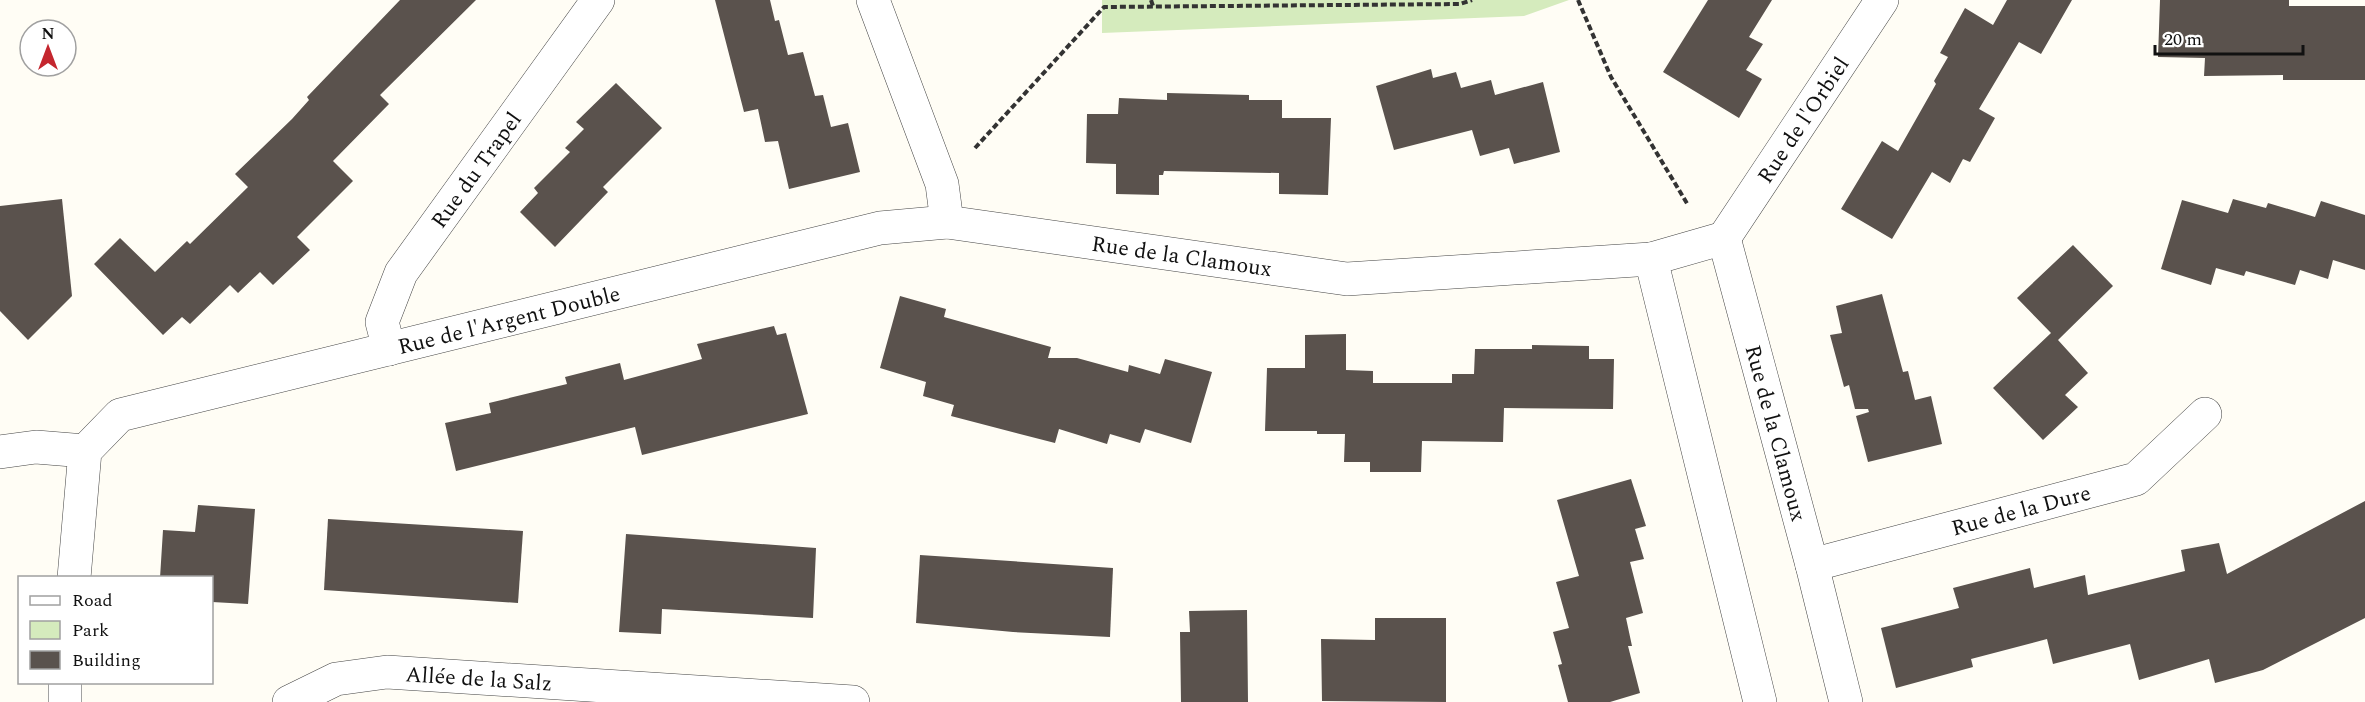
<svg xmlns="http://www.w3.org/2000/svg" width="2365" height="702" font-family="Spectral,serif">
	<style>
		.green { fill: #d5ebbd }
		.building { fill: #5a524d }
		.lines { fill: none; stroke-linecap: round; stroke-linejoin: round }
		.minor-casing { stroke: #444; stroke-width: 34 }
		.path { stroke: #333; stroke-width: 4; stroke-dasharray: 6 3; stroke-linecap: butt }
		.minor { stroke: #fff; stroke-width: 33 }
		.labels { text-anchor: middle; stroke-width: 6; stroke-linejoin: round; paint-order: stroke }
		.street-label { font-size: 22px; fill: #111; stroke: #fff }
	</style>
	<rect width="100%" height="100%" fill="#fffdf5"/>
	<polygon class="green" points="1102,0 1569,0 1524,16 1102,33"/>
	<g class="building">
		<polygon points="400,0 476,0 380,95 389,104 333,161 353,181 297,237 310,250 273,285 260,272 238,293 230,285 190,324 182,317 163,335 94,264 120,238 155,272 187,241 190,244 248,187 235,174 292,119 309,100 307,97"/>
		<polygon points="715,0 770,0 775,21 779,20 788,55 803,52 815,96 823,95 831,127 848,123 860,172 789,189 778,141 765,142 758,109 744,112"/>
		<polygon points="1708,0 1772,0 1749,37 1763,44 1746,70 1762,79 1739,118 1663,72"/>
		<polygon points="2007,0 2072,0 2041,54 2019,42 1979,109 1995,118 1970,162 1963,159 1950,183 1932,172 1892,239 1841,209 1882,141 1898,151 1936,84 1934,81 1948,57 1940,53 1965,8 1993,25"/>
		<polygon points="2160,0 2289,0 2289,6 2365,6 2365,80 2283,80 2283,75 2204,76 2205,58 2158,57"/>
		<polygon points="1431,69 1433,78 1456,72 1461,88 1491,80 1495,95 1543,82 1560,152 1514,164 1509,148 1480,156 1472,130 1394,150 1376,86"/>
		<polygon points="616,83 662,128 603,187 608,192 555,247 520,212 538,193 534,188 570,152 565,148 584,129 576,122"/>
		<polygon points="1167,93 1249,95 1249,100 1282,100 1282,118 1331,118 1328,195 1279,194 1279,173 1164,171 1163,175 1159,175 1159,195 1116,194 1116,164 1086,163 1087,114 1118,114 1119,98 1167,100"/>
		<polygon points="62,199 72,296 28,340 0,311 0,206"/>
		<polygon points="2233,199 2266,208 2268,203 2315,217 2321,201 2365,215 2365,270 2333,260 2328,279 2300,270 2295,285 2246,271 2244,276 2216,268 2211,285 2161,269 2182,200 2228,213"/>
		<polygon points="2073,245 2113,286 2058,340 2088,373 2065,395 2078,407 2043,440 1993,388 2051,333 2017,298"/>
		<polygon points="1882,294 1903,372 1908,371 1915,400 1931,396 1942,444 1868,462 1856,416 1869,412 1868,409 1855,409 1849,385 1844,387 1830,335 1842,333 1836,306"/>
		<polygon points="900,296 946,309 944,317 1051,347 1048,358 1077,358 1128,372 1129,365 1160,374 1165,359 1212,372 1191,443 1145,429 1140,443 1110,434 1107,444 1059,429 1055,443 951,416 954,405 923,396 926,382 880,368"/>
		<polygon points="774,326 777,335 786,333 808,414 642,455 635,427 456,471 445,423 491,413 489,403 567,384 565,377 620,363 624,380 702,359 697,344"/>
		<polygon points="1346,334 1346,370 1373,371 1373,383 1452,383 1452,374 1474,374 1475,349 1532,349 1532,345 1589,346 1589,359 1614,359 1613,409 1504,408 1503,442 1422,441 1421,472 1370,472 1370,462 1344,462 1345,434 1317,434 1317,431 1265,431 1267,368 1305,368 1305,335"/>
		<polygon points="1631,479 1646,526 1635,529 1644,559 1630,562 1643,613 1626,618 1632,646 1628,646 1640,693 1610,702 1568,702 1558,665 1562,664 1553,632 1569,628 1556,582 1579,576 1557,500"/>
		<polygon points="2365,501 2365,618 2263,670 2215,683 2209,659 2139,680 2130,644 2053,664 2047,639 1971,659 1973,667 1896,688 1881,628 1959,608 1953,588 2030,568 2034,588 2085,575 2088,595 2185,571 2181,550 2219,543 2227,574"/>
		<polygon points="198,505 255,509 248,604 212,602 212,578 160,578 163,530 195,532"/>
		<polygon points="328,519 523,531 518,603 324,590"/>
		<polygon points="626,534 816,548 813,618 662,609 661,634 619,632"/>
		<polygon points="920,555 1113,568 1110,637 1013,632 916,623"/>
		<polygon points="1247,610 1248,702 1181,702 1180,632 1190,632 1189,611"/>
		<polygon points="1375,618 1446,618 1446,702 1322,701 1321,639 1375,640"/>
	</g>
	<g class="lines">
		<defs>
			<g id="minor">
				<path id="s1" d="M873,0L942,184L947,222L1347,279L1651,259"/>
				<path id="s2" d="M1724,238L1882,0"/>
				<path id="s3" d="M389,349L382,322L401,273L598,0"/>
				<polyline points="0,452 36,447 85,451"/>
				<path id="s4" d="M1812,565L2136,479L2205,414"/>
				<path id="s5" d="M74,578L85,451L120,415L880,228L947,222"/>
				<polyline points="65,682 65,702"/>
				<path id="s6" d="M289,702L336,679L387,672L853,702"/>
				<path id="s7" d="M1760,702L1651,259L1724,238L1812,565L1846,702"/>
			</g>
		</defs>
		<use href="#minor" class="minor-casing"/>
		<g class="path">
			<polyline points="1151,0 1153,6"/>
			<polyline points="1578,0 1611,77 1688,205"/>
			<polyline points="975,148 1104,7 1460,4 1472,0"/>
		</g>
		<use href="#minor" class="minor"/>
	</g>
	<g class="labels">
		<g class="street-label">
			<text dy="8" stroke="none"><textPath href="#s2" startOffset="142">Rue de l'Orbiel</textPath></text>
			<text dy="8" stroke="none"><textPath href="#s3" startOffset="208">Rue du Trapel</textPath></text>
			<text dy="8" stroke="none"><textPath href="#s1" startOffset="472">Rue de la Clamoux</textPath></text>
			<text dy="8" stroke="none"><textPath href="#s5" startOffset="578">Rue de l'Argent Double</textPath></text>
			<text dy="8" stroke="none"><textPath href="#s7" startOffset="734">Rue de la Clamoux</textPath></text>
			<text dy="8" stroke="none"><textPath href="#s4" startOffset="216">Rue de la Dure</textPath></text>
			<text dy="8" stroke="none"><textPath href="#s6" startOffset="196">Allée de la Salz</textPath></text>
		</g>
	</g>
	<rect x="18" y="576" width="195" height="108" fill="#ffffff" stroke="#a0a0a0" stroke-width="1.5"/>
	<rect x="30" y="596" width="30" height="9" fill="#ffffff" stroke="#a0a0a0" stroke-width="1.5"/>
	<text x="72" y="606" font-size="18" fill="#111111">Road</text>
	<rect x="30" y="621" width="30" height="18" fill="#d5ebbd" stroke="#a0a0a0" stroke-width="1.5"/>
	<text x="72" y="636" font-size="18" fill="#111111">Park</text>
	<rect x="30" y="651" width="30" height="18" fill="#5a524d" stroke="#a0a0a0" stroke-width="1.5"/>
	<text x="72" y="666" font-size="18" fill="#111111">Building</text>
	<g transform="translate(48 48)"><circle r="28" fill="#ffffff" stroke="#a0a0a0" stroke-width="1.5"/>
	<path d="M0-4.5L10 22L0 15L-10 22Z" fill="#c4262e"/>
	<text y="-9" font-size="16" font-weight="bold" text-anchor="middle" fill="#111111">N</text>
	</g>
	<path d="M2155 45v9h148v-9" fill="none" stroke="#111111" stroke-width="3"/>
	<text x="2164" y="45" font-size="18" fill="#111111" stroke="#ffffff" stroke-width="4.5" paint-order="stroke">20 m</text>
</svg>
